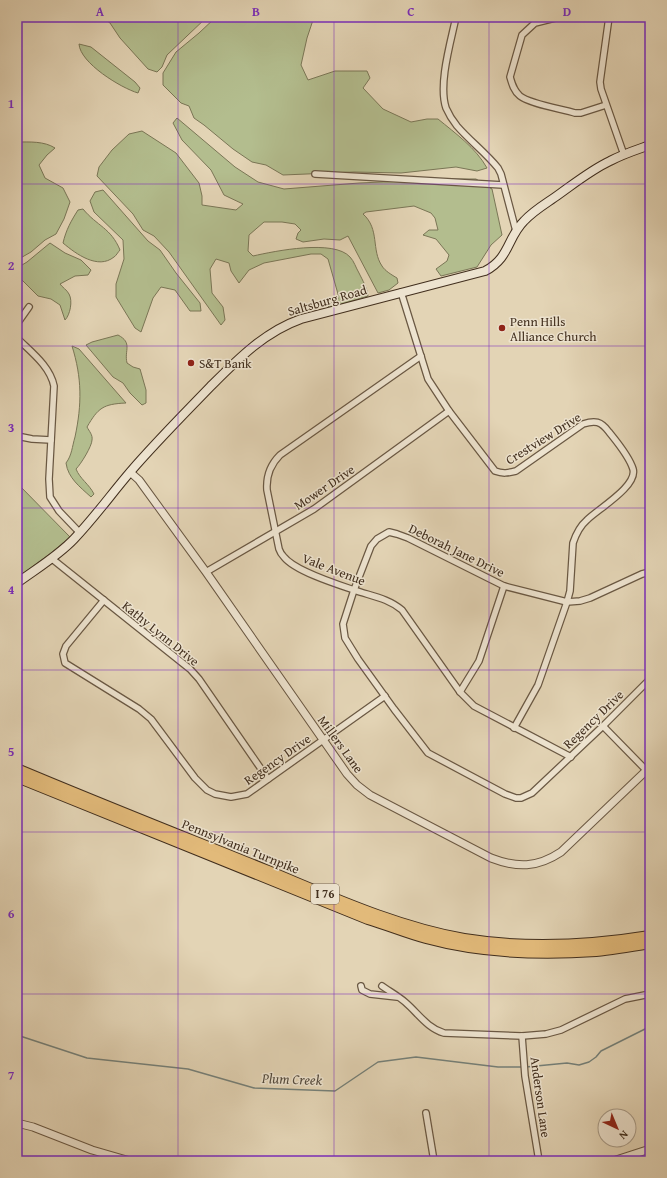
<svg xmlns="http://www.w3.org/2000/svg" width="667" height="1178" font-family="'Gentium Book Plus',serif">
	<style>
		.green { fill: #b3bd8e; stroke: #7a7656 }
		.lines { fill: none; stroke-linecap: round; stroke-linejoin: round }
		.stream { stroke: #758079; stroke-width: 1.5 }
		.minor-casing { stroke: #6a5843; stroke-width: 8 }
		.tertiary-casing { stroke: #6a5843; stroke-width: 9 }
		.secondary-casing { stroke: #412e1d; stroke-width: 10 }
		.motorway-casing { stroke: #412e1d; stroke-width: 12 }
		.minor { stroke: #ede3cf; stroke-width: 5.5 }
		.tertiary { stroke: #ede3cf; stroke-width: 7 }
		.secondary { stroke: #ede3cf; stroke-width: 8 }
		.motorway { stroke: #e2ba7a; stroke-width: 10 }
		.grid { fill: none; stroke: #7b2cbf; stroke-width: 1; stroke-opacity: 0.55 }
		.poi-dot { fill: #8f2418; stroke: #ede3cf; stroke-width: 1.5 }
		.labels { text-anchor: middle; stroke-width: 3; stroke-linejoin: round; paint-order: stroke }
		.shield { fill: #ede3cf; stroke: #756452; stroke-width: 1 }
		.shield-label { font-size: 12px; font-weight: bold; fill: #412e1d }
		.street-label { font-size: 13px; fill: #412e1d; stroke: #ede3cf }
		.poi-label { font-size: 13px; fill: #412e1d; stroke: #ede3cf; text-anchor: start }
		.water-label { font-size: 14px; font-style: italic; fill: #52493c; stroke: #ede3cf }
		.neatline { fill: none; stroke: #7b2cbf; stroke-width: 1.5 }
		.grid-label { font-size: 13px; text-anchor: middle; font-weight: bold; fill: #7b2cbf }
	</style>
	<rect width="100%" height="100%" fill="#e3d4b5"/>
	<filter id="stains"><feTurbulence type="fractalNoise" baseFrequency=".005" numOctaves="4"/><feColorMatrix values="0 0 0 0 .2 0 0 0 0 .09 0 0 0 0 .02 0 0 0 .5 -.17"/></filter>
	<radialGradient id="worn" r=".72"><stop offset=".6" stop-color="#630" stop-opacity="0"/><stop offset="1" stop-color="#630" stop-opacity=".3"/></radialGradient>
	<g class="green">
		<polygon points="102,17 207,17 167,55 162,67 157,72 148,69 120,38 110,23"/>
		<path d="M216,17H314L307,38L301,65L308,80L335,71H367L370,78L363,88L383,109L411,122L427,119H438C455,133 476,148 487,168L477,171L456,167L401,173L354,172L283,175L266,165L252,162L233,149L204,125L194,118L189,106L181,103L163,85V73L176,52L199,33Z"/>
		<path d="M79,44L91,47L135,82L140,88L138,93C121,88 80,63 79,44Z"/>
		<path d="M177,118L235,167L258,182L284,189L359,183L451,179H476L492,189L502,235L491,245L477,267L441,276L436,269L447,261L449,255L436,239L423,235L429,230H438L435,218L431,213L414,206L366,212L363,214C380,229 371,250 382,266C385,271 392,275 397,278L398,283L389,290L378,293L348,236L340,240L324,239L303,242L296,239L298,233L301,230L295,224L282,222H264L249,235L248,251L253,256C275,251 334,239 350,257C354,261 356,268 359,273C363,281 367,288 368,296L329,308L328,305L338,299V294L328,259L321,254H311L264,263L249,270L239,283L231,271L229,263L216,259L210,269L212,293L223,307L225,320L221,325L169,252L154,236L143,230L133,214L97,176L99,167L112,150L129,134L142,131L176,153L199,183L202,196V205L236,210L243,204L224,195L211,170L182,140L173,123Z"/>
		<path d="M17,142C30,142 44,141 55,148L47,155L39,165L45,178L63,188L70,202L64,219L56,234L45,240L31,252L17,260Z"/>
		<polygon points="103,190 148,241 160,250 176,273 200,303 201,311 190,311 175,290 161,287 153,298 141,332 135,328 116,297 116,284 124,259 123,240 94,212 90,201 95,192"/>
		<path d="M83,209C97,226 111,228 120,250C118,252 116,256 114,257C98,270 76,254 63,243C66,230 71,221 78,210Z"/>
		<path d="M50,243L65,253L81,260L91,270L88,275L75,276L60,284C62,287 67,290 69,294C73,301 70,315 65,320L60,305L51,299L38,296L17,275V268L27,262Z"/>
		<path d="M118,335C133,343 124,350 127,363L133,367L140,369L146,390V403L142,405L130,393L123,383L113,377L86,345L92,342Z"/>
		<path d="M72,346L79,349L126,403C103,404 98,408 87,427C89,431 93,435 92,440C92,446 81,464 76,469C80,479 89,484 94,494L91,497C80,487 68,478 66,463C72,455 72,447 75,437C82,404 82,378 72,346Z"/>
		<polygon points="17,483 70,537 51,553 17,578"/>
	</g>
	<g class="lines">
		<g class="stream">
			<polyline points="17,1035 87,1058 188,1069 254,1088 335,1091 378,1062 416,1057 498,1067 522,1067"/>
			<polyline points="526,1067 567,1063 579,1065 589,1062 596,1057 601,1051 647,1028 650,1028"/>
		</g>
		<defs>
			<g id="minor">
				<path d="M456,17C451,41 438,84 446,108C449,115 453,121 457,126C470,141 486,153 498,168L501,174L516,231"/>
				<path d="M559,17L535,23L522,35L510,77C512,84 514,91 520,96C530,104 562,109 575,113H581L606,105"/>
				<polyline points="609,17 600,82 601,89 624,155"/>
				<polyline points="315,174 503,185"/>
				<path d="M401,292L428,379L449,411L495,471C503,474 508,473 516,471L583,424C595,420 601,421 609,432C617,442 629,456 633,469C638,486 598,509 587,520C580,526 576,534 573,543L570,591L567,602L538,685L514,728"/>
				<polyline points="17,324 29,307"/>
				<path d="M17,338C31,352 50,366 54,386L49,479L50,497L59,511L80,533"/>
				<path d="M421,356L280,455C270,465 266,476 267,490L279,549C280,552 282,555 284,557C295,571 336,584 354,590C371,596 388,598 402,610L460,692L474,706L571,757"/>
				<polyline points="17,436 32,439 51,440"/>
				<polyline points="51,558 190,669 199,679 268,779"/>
				<polyline points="206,572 314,509 449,411"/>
				<polyline points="650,572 642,574 590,598 580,601 567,602 504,586 408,538 397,534 389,532 377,539 371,546 354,590 343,624 345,638 358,659 394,709 428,753 505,794 516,798 521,798 532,793 603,726 650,679"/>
				<polyline points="104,600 66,646 63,654 65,663 139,709 151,719 195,778 207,790 215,794 231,797 247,794 385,696"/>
				<polyline points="460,692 479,661 504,586"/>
				<polyline points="603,726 647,771"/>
				<polyline points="361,986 362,990 370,994 397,997"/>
				<path d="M382,986C389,991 398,996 405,1002C418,1013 427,1028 444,1033L522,1036L546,1034L561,1030L625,999L650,994"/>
				<polyline points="522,1036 525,1076 539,1161"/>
				<polyline points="426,1113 434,1161"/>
			</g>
			<g id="tertiary">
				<path d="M130,472L139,480L206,572L347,774L357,785L370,795L491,858C517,868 537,868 561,852L650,767"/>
				<polyline points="17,1123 33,1127 92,1150 130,1161"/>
				<polyline points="613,1161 650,1149"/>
			</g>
			<path id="secondary" d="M17,583C36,569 58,556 74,539C95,517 112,493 131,471C156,442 183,415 210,387C237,360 264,332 301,319L485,271C510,258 507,238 524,221C534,210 547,203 558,195C575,183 591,170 610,161C623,154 636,150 650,145"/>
			<g id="motorway">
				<path d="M17,769C100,804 184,837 268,871C331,897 396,927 464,939C526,949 588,946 650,936"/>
				<path d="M17,777L368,919C388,925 407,933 426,938C481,953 539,955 596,951C614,949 632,946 650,943"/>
			</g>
		</defs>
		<use href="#minor" class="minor-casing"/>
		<use href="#tertiary" class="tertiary-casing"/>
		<use href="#secondary" class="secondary-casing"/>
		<use href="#motorway" class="motorway-casing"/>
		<use href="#minor" class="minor"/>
		<use href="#tertiary" class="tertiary"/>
		<use href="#secondary" class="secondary"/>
		<use href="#motorway" class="motorway"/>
	</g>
	<path class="grid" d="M178,17V1161M334,17V1161M489,17V1161M17,184H650M17,346H650M17,508H650M17,670H650M17,832H650M17,994H650"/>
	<g class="poi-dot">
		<circle cx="502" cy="328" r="4"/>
		<circle cx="191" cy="363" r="4"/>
	</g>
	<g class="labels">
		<rect class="shield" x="311" y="884" width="28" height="20" rx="3"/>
		<g class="shield-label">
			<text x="325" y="898">I 76</text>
		</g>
		<g class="street-label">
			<text transform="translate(327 300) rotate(-16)" y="5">Saltsburg Road</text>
			<text transform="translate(543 438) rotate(-32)" y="5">Crestview Drive</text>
			<text transform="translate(324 487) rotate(-34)" y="5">Mower Drive</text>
			<text transform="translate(457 550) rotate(26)" y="5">Deborah Jane Drive</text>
			<text transform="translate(334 569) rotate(21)" y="5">Vale Avenue</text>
			<text transform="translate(161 633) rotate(39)" y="5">Kathy Lynn Drive</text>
			<text transform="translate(593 719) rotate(-44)" y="5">Regency Drive</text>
			<text transform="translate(341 744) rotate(54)" y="5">Millers Lane</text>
			<text transform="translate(277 759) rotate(-35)" y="5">Regency Drive</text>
			<text transform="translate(241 846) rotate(22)" y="5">Pennsylvania Turnpike</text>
			<text transform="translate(541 1097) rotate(82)" y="5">Anderson Lane</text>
		</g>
		<g class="poi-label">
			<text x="510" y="326">Penn Hills<tspan x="510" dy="15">Alliance Church</tspan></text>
			<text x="199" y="368">S&amp;T Bank</text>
		</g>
		<g class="water-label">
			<text transform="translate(292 1079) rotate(2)" y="5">Plum Creek</text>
		</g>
	</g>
	<rect width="667" height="1178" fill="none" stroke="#e3d4b5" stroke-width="44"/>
	<g transform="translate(617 1128) rotate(136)"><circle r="19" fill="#ede3cf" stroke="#a89b88"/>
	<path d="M0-3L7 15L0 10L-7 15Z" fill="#8f2418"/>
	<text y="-6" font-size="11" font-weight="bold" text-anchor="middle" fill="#412e1d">N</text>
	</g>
	<rect x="22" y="22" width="623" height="1134" class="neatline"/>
	<g class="grid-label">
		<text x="100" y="16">A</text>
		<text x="256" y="16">B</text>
		<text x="411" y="16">C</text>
		<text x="567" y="16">D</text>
		<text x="11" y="108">1</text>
		<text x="11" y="270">2</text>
		<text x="11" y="432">3</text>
		<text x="11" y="594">4</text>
		<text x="11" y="756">5</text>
		<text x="11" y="918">6</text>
		<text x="11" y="1080">7</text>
	</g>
	<rect width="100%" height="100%" filter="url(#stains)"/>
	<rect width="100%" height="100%" fill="url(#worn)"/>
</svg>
